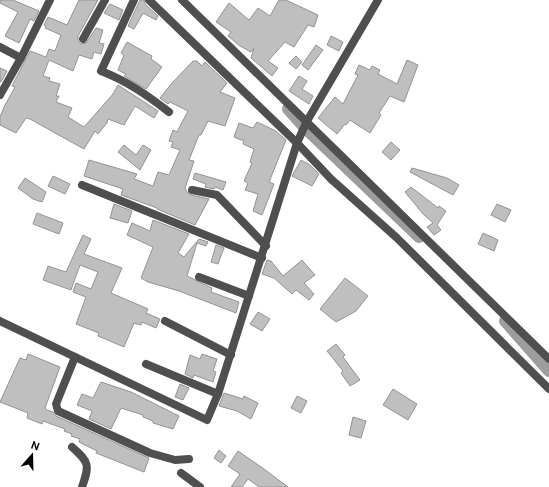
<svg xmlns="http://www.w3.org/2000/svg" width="549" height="487" font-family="'DM Sans',sans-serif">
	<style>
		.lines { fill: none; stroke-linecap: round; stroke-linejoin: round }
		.canal { stroke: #9d9d9d; stroke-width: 12 }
		.building { fill: #bfbfbf; stroke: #939393 }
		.minor { stroke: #4f4f4f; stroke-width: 8 }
	</style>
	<rect width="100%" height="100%" fill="#fff"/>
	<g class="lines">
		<g class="canal">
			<polyline points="288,109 305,128 419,237"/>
			<polyline points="505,321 549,371"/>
		</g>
	</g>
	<g class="building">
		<polygon points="0,0 13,0 39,11 34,21 30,19 19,43 5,36 18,12 0,3"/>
		<polygon points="79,0 98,0 78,36 78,41 81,44 86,43 96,28 103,30 99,43 104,44 101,54 94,52 92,59 79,55 73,71 49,60 43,76 50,78 49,81 60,84 56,96 59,96 56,102 72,108 68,117 84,127 113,94 118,85 158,111 154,118 135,106 124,125 108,119 107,123 98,134 95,131 84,149 30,119 26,118 16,133 0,125 0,117 4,107 15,87 12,86 30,51 46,57 49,49 55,51 61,35 45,28 46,26 44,25 48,17 67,25"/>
		<polygon points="140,0 144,0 145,4 158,16 156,20 143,13 134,29 128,26"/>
		<polygon points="279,0 286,0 318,15 314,27 308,25 294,47 285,42 268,61 278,68 272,76 251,58 254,48 251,52 240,46 228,36 231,32 216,22 229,3 249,20 258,8 270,16"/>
		<polygon points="110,4 123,10 119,20 104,13"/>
		<polygon points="331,36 343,42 339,51 327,45"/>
		<polygon points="127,42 152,56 151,59 162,67 146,89 124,76 126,74 118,70 124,55 121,53"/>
		<polygon points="316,45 323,50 308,70 302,65"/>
		<polygon points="296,56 302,62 296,69 289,63"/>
		<polygon points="407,60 418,65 404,102 390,96 379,113 381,115 370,133 350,120 346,125 345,124 337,134 318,118 335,97 343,104 358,75 355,74 359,65 370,70 372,66 380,70 378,74 397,84"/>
		<polygon points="193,61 197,61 202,66 205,62 227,83 220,92 235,98 225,126 208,121 201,135 199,135 189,160 194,161 185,188 187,192 191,195 209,199 195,225 157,209 157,208 121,195 123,189 84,176 89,160 137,174 134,179 153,186 158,172 169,175 180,150 171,147 173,142 169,141 173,130 177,132 188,111 170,102 168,104 160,98 172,83"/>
		<polygon points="0,68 7,71 1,82 0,82"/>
		<polygon points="299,76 307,81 302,89 313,96 309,104 289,91"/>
		<polygon points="257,122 276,131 286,140 269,182 274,184 262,215 253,211 258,194 245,190 248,183 244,181 252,163 250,162 254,149 243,144 244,141 234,137 239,123 253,128"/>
		<polygon points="391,142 400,150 391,160 382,152"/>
		<polygon points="124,145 136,155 143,145 151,150 140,170 118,152"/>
		<polygon points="301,160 310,165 319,174 312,186 292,176"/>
		<polygon points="412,168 447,178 459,185 453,195 410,172"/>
		<polygon points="195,173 226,182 223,190 215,187 214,189 205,187 206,184 193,179"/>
		<polygon points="53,176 70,184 65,194 48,186"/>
		<polygon points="25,178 46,192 42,202 33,199 18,188"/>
		<polygon points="411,187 438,208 439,206 446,211 437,225 441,230 434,235 427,227 433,223 423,214 405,192"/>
		<polygon points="114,204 132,211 128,223 110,218"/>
		<polygon points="497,204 511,210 505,222 491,215"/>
		<polygon points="37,213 63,223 59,234 33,224"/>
		<polygon points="153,220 189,234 178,253 184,257 199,239 208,242 206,246 197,243 187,276 212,288 211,292 239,302 236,313 179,291 148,282 141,278 153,247 127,235 132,223 150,231"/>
		<polygon points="483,233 498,240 494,251 478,244"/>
		<polygon points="83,235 91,239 84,254 122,268 111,293 148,309 146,313 160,319 156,328 142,322 141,325 134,323 124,347 98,336 99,333 76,324 86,297 73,292 76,283 91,289 98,272 80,265 71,290 43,280 48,266 66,272"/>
		<polygon points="216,245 224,248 218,264 211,262"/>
		<polygon points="267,260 271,261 283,276 302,260 315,275 304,283 314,294 309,300 296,290 292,294 274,278 262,274"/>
		<polygon points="345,278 368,296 356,311 336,322 320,309"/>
		<polygon points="258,312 270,319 262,331 250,324"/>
		<polygon points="336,344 345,355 343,357 360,380 350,386 341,373 343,371 327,351"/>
		<polygon points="28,354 60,367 45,408 47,410 53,412 56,416 149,458 144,472 96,453 97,451 79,442 80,439 71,436 72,434 64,431 65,429 43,421 42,424 27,418 28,413 0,402 20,358 26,360"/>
		<polygon points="202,354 217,359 213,371 216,372 213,382 194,375 193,378 185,374 190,355 200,359"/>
		<polygon points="101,382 131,392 179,416 173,429 153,423 153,421 143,417 143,415 121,408 111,429 89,419 92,411 77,405 82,394 93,398"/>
		<polygon points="180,384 189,388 183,400 175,397"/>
		<polygon points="393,389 417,404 408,420 383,405"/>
		<polygon points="224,393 243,399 244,396 258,403 251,419 237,411 219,406"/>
		<polygon points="297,396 307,401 301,413 291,408"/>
		<polygon points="353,417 366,421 361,438 349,435"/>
		<polygon points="219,450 226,456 221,463 214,458"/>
		<polygon points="238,451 264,469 288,487 259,487 248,479 242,487 231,487 240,474 228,466"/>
	</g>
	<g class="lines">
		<g class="minor">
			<path d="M134,0L101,71C127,81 147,95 169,112"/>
			<polyline points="149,0 297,143 331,179 397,238 549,389"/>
			<polyline points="182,0 549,359"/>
			<polyline points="83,39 105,0"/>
			<polyline points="0,47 21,58 0,95"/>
			<polyline points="21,58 50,0"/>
			<polyline points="82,185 262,258"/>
			<polyline points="192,190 217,195 266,246"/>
			<polyline points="199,277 249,296"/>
			<polyline points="0,321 207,420 218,394 297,143 307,121 378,0"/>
			<polyline points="165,321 231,355"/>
			<polyline points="75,357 56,404 58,411 150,453 175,460 189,459"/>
			<polyline points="146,364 218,394"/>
			<path d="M72,447C89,462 90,465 82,487"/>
			<polyline points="181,473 200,487"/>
		</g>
	</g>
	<g transform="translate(32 455) rotate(20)" stroke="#ffffff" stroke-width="3" paint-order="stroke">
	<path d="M0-3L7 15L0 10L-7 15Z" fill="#000000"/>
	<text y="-6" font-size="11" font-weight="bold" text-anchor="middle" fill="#000000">N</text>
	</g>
</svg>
